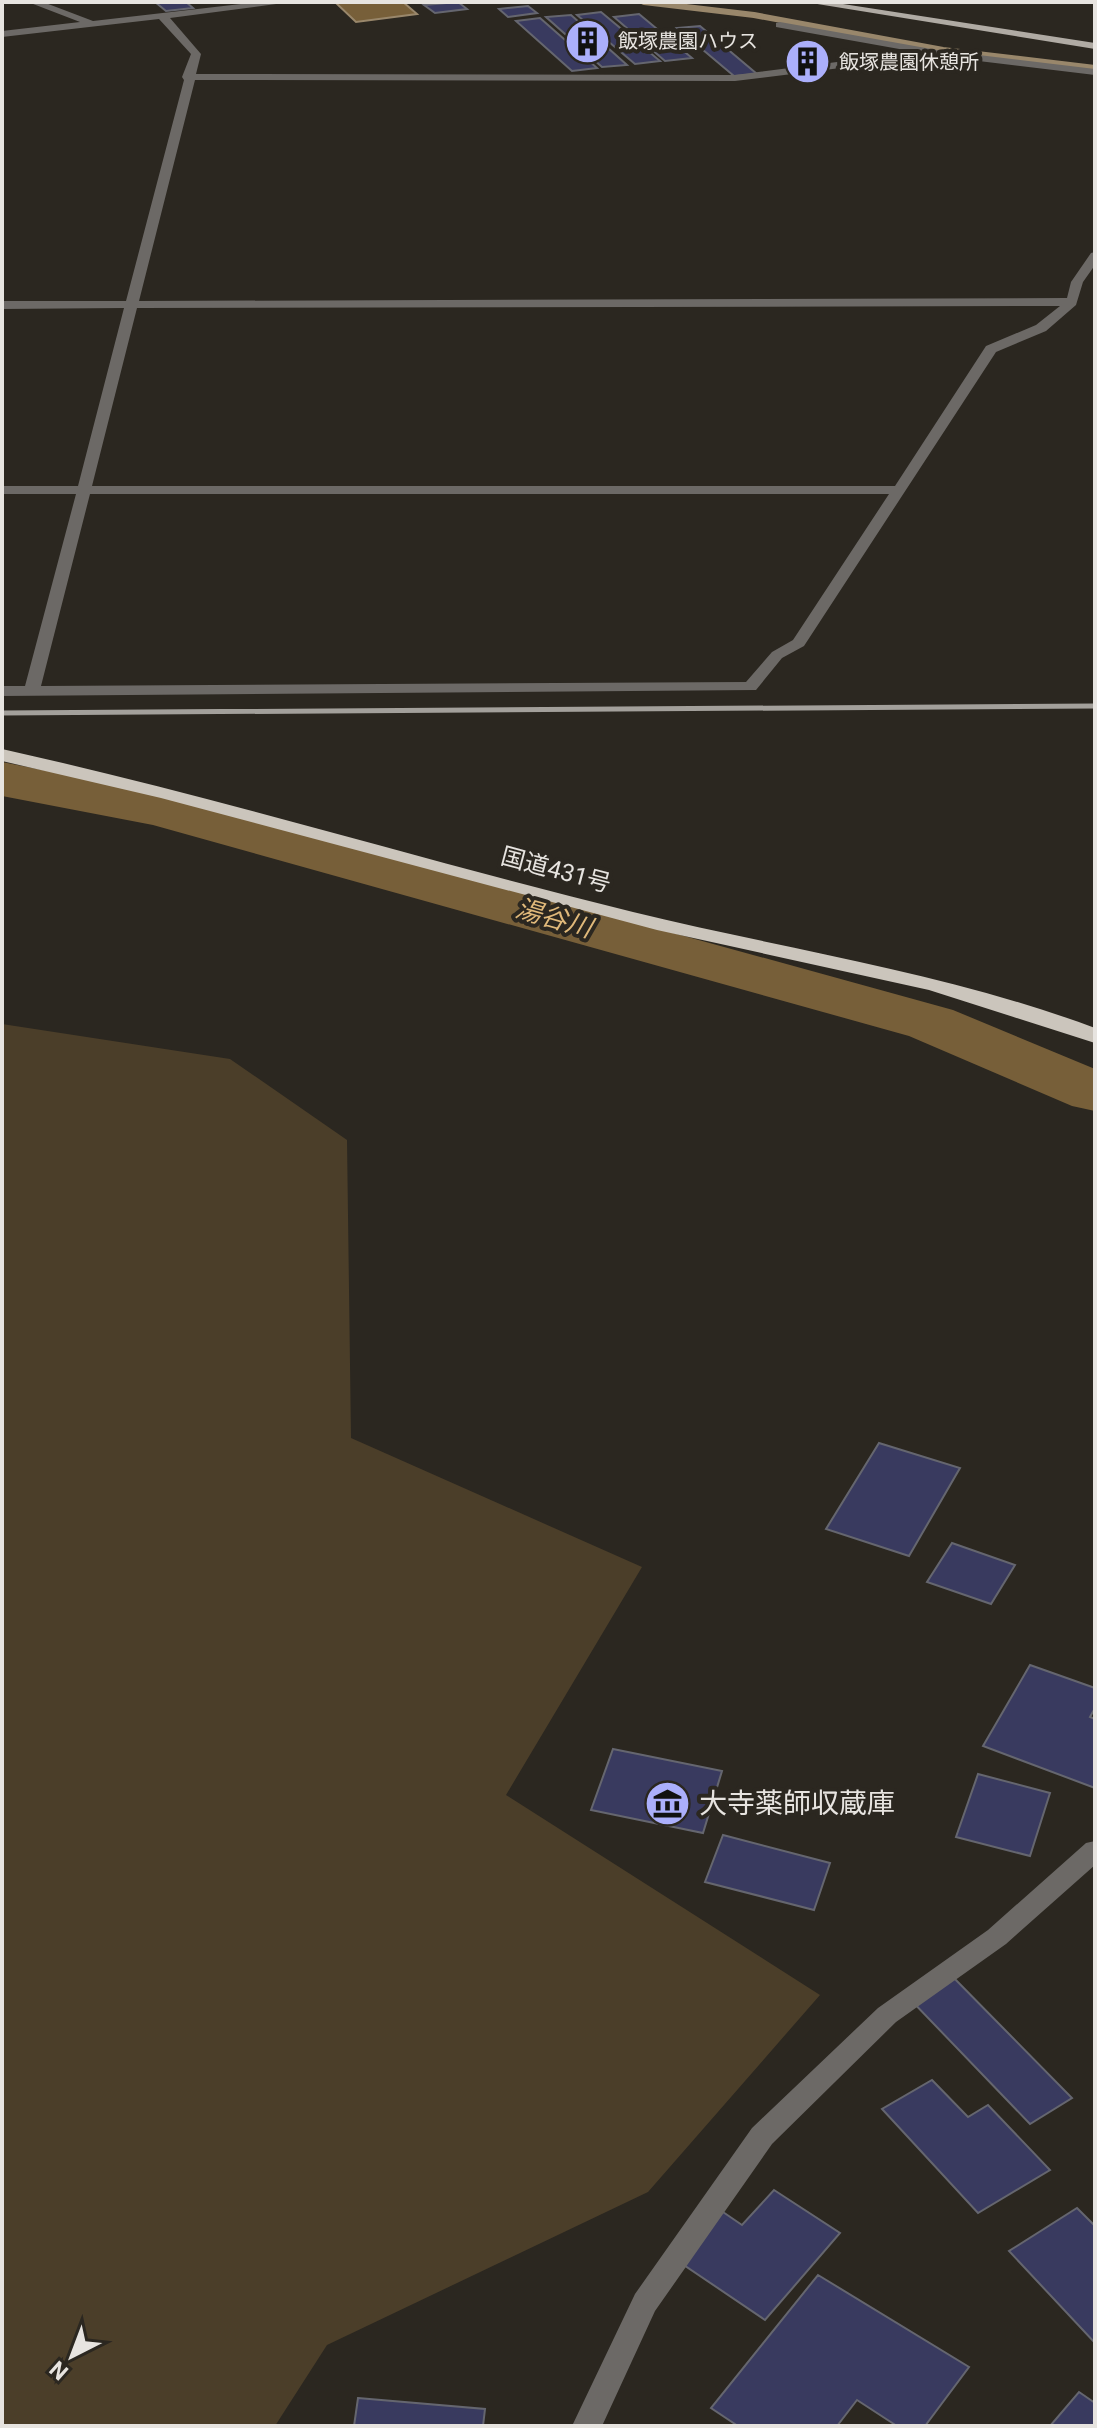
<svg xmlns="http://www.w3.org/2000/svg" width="1097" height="2428" font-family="Roboto,'Noto Sans JP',sans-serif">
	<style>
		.green { fill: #4b3e29 }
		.water { fill: #775f39; stroke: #99876b; stroke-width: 2 }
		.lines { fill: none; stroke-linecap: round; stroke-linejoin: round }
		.stream { stroke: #99876b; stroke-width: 6 }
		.river { fill: #775f39; fill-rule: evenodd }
		.building { fill: #393a5f; stroke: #65666f; stroke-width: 2 }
		.minor { fill: #6c6966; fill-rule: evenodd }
		.major { fill: #b0aba4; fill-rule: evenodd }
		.highway { fill: #cbc5bc; fill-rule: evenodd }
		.rail { stroke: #a3a09b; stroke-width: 5 }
		.labels { text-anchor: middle; stroke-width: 8; stroke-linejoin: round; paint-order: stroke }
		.far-poi-label { font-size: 20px; fill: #e7e4e0; stroke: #2b2720; text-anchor: start }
		.street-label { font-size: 24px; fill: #e7e4e0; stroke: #2b2720 }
		.water-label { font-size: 26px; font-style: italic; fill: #e0b97a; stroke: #2b2720 }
		.near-poi-label { font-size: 28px; fill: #e7e4e0; stroke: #2b2720; text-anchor: start }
	</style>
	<rect width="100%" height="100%" fill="#2b2720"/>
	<polygon class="green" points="2,1024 230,1059 347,1140 351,1438 642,1567 506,1795 820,1995 648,2192 327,2345 275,2426 2,2426"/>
	<polygon class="water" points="403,2 417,14 356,22 336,3"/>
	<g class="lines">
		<polyline class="stream" points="644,2 754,15 943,50 1095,68"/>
		<polygon class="river" points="2,762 180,797 953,1010 1095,1069 1095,1111 1072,1106 909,1036 153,825 2,796"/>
	</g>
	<g class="building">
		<polygon points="155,2 186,2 193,8 166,11"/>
		<polygon points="458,2 467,9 435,13 424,5"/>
		<polygon points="528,6 537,13 508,17 499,9"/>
		<polygon points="601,12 660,61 635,64 577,15"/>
		<polygon points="639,14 692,58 665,61 614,17"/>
		<polygon points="571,15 627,65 602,67 546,17"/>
		<polygon points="540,18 597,68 572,71 516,21"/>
		<polygon points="700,26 757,74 734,76 677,28"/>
		<polygon points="879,1443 960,1468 909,1556 826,1529"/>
		<polygon points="952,1543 1015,1565 991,1604 927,1582"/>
		<polygon points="1030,1665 1095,1688 1095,1708 1090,1717 1095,1719 1095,1788 983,1746"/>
		<polygon points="613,1749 722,1771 703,1833 591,1810"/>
		<polygon points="978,1774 1050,1793 1030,1856 956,1837"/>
		<polygon points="723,1835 830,1863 814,1910 705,1882"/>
		<polygon points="949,1973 1072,2098 1030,2124 907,1996"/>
		<polygon points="932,2080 968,2117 988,2105 1050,2170 978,2213 882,2109"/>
		<polygon points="774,2190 840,2233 765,2320 675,2259 720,2210 742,2225"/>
		<polygon points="1077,2208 1095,2226 1095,2343 1009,2251"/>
		<polygon points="818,2275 969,2367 925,2426 897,2426 857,2400 837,2426 738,2426 711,2408"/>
		<polygon points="1079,2392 1095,2403 1095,2426 1050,2426"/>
		<polygon points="358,2398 485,2409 483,2426 354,2426"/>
	</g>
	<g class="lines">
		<g class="minor">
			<path d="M28,2H43L93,21L259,2H291L170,18L201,54L196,74L735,75L916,52L776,27V23L780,22L937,50L1095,69V75L937,56L735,81L195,80L139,301L1067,298L1071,282L1091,253L1095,252V265L1083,282L1076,305L1046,331L996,352L804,646L782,658L756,690L2,696V686H25L76,494H2V486H78L124,308L2,309V301H126L184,80L182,77L191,54L159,19L2,37V31L80,22ZM1060,306L1036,325L986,346L895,486H92L137,308ZM90,494H889L793,640L772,652L746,682L41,686Z"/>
			<polygon points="1095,1841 1095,1865 1006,1944 896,2022 772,2144 655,2311 602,2426 572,2426 635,2294 752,2128 878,2008 988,1930 1086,1843"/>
		</g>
		<polygon class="major" points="805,2 830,2 1095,43 1095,49"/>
		<path class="highway" d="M2,749C214,796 422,860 633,912C788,950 945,972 1095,1028V1043L929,990L657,930L161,798L2,761Z"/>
		<polyline class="rail" points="2,713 1095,706"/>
	</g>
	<defs>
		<symbol id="building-disc" viewBox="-11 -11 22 22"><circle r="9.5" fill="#abaffb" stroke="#2b2720"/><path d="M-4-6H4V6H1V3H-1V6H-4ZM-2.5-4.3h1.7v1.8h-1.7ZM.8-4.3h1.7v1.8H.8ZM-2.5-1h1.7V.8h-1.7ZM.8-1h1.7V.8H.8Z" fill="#111"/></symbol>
		<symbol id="museum-disc" viewBox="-11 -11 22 22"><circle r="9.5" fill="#abaffb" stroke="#2b2720"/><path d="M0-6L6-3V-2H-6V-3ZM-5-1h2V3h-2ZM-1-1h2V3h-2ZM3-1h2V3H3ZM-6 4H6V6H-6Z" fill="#111"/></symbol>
	</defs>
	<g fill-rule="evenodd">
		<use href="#building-disc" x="562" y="16" width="51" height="51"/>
		<use href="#building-disc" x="782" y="36" width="51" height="51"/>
		<use href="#museum-disc" x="642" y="1778" width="51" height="51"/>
	</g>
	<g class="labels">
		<g class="far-poi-label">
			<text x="618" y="48">飯塚農園ハウス</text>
			<text x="839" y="69">飯塚農園休憩所</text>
		</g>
		<g class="street-label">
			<text transform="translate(556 870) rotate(15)" y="8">国道431号</text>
		</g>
		<g class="water-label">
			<text transform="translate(554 918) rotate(16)" y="9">湯谷川</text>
		</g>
		<g class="near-poi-label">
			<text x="699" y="1813">大寺薬師収蔵庫</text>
		</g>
	</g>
	<rect width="1097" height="2428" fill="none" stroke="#e7e4e0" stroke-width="8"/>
	<g transform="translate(72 2356) rotate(222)" stroke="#2b2720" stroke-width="6" paint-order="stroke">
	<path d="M0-6L14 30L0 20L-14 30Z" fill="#e7e4e0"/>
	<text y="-12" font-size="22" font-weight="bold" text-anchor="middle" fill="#e7e4e0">N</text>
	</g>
</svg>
